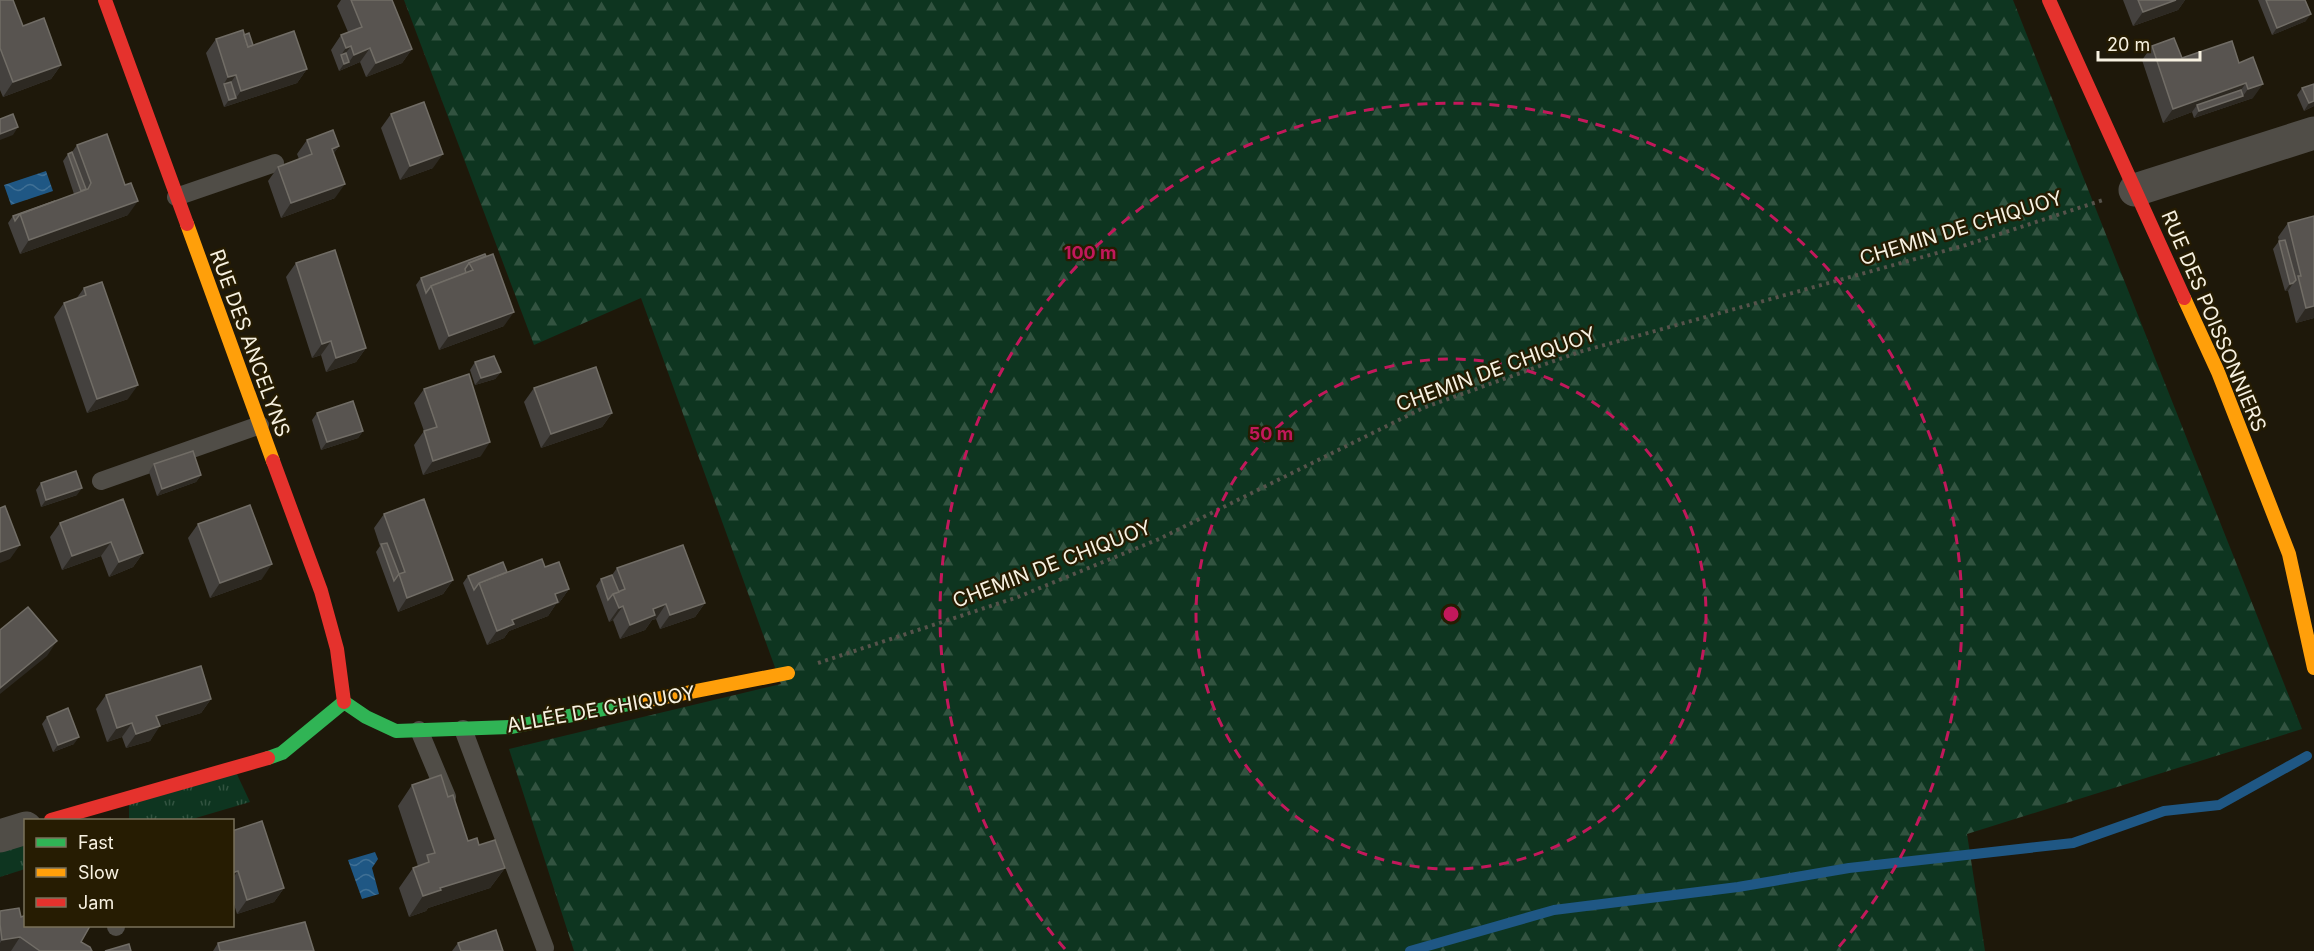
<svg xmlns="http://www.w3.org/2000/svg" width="2314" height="951" font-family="Inter,sans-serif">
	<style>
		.grass { fill: url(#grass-tufts) }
		.forest { fill: url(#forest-firs) }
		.water { fill: url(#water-waves) }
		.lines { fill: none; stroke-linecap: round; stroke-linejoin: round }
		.stream { stroke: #1f5784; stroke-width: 10 }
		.path { stroke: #56534b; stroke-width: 4; stroke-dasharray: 3 4.5; stroke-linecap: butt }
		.lane { stroke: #504d47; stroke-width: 18 }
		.street { stroke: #504d47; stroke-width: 33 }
		.fast { stroke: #30b455; stroke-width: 14 }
		.slow { stroke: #ff9f0a; stroke-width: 14 }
		.jam { stroke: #e5322d; stroke-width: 14 }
		.wall { fill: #44413e }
		.shaded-wall { fill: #2d2922 }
		.building { fill: #585450; stroke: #716d66; stroke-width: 1.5 }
		.ring { fill: none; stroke: #c2185b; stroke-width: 3; stroke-dasharray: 10 8 }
		.labels { text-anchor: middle; stroke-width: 4.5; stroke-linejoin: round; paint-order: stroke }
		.street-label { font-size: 20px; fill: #f7f1e1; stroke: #261c02 }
		.centre { fill: #c2185b; stroke: #261c02; stroke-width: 3 }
		.ring-label { font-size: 18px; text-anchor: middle; font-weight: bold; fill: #c2185b; stroke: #261c02; stroke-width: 4.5; stroke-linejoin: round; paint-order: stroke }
	</style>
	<defs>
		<pattern id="grass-tufts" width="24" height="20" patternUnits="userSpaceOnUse" patternTransform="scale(1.5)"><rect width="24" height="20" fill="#0e3520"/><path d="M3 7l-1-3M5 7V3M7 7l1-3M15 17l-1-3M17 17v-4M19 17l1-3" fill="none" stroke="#325340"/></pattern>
		<pattern id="forest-firs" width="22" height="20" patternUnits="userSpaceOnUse" patternTransform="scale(1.5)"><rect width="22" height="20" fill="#0e3520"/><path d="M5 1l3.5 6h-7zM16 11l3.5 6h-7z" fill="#325340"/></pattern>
		<pattern id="water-waves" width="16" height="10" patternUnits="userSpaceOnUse" patternTransform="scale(1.5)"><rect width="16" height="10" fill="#1f5784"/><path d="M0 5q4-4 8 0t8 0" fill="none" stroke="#407095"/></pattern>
	</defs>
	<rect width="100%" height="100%" fill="#1e180a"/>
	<g class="grass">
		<polygon points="234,768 250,802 189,820 129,820 129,797"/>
		<polygon points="25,838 25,869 0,877 0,846"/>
	</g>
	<polygon class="forest" points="404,0 2013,0 2302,729 1967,834 1985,951 574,951 509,749 781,684 641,298 534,345"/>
	<g class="water">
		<polygon points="46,171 53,191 11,205 4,185"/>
		<polygon points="375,852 378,859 372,868 379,894 362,899 348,860"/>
	</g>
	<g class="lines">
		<polyline class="stream" points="1410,951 1554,910 1738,887 1849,868 2073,843 2164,811 2219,805 2307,756"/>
		<polyline class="path" points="818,663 1018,597 1159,539 1423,408 1579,352 1966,245 2103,200"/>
		<g class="lane">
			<polyline points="176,197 275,163"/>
			<polyline points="101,481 260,425"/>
			<polyline points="463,729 545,948"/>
			<polyline points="419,730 447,797"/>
			<polyline points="116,926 116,927"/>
		</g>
		<g class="street">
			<polyline points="2135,190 2314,133"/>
			<polyline points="0,836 26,828"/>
		</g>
		<polyline class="fast" points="268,758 282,753 344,702 366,717 396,731 512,727 645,701"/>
		<g class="slow">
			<polyline points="187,224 273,461"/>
			<polyline points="2184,298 2218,372 2289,554 2314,668"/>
			<polyline points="645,701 788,673"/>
		</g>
		<g class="jam">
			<polyline points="105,0 187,224"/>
			<polyline points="2049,0 2184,298"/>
			<polyline points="273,461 321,591 337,649 344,702"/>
			<polyline points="51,820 268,758"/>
		</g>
	</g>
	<g class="wall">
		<polygon points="0,0 23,26 61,65 51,79 3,97 0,90"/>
		<polygon points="341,0 392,0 412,49 402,63 366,77 360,62 339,71 331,50 341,35 348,32 337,6"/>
		<polygon points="2123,0 2185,0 2178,10 2133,26"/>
		<polygon points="2258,0 2305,0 2306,21 2272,35"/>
		<polygon points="244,35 253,45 307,69 297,83 224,107 206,53 216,39"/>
		<polygon points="2152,46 2182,58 2239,63 2253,98 2194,118 2192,112 2163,123 2142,60"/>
		<polygon points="2302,88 2314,106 2304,111 2297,95"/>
		<polygon points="391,114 433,168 400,180 381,128"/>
		<polygon points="307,140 339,146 334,153 335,198 281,218 268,181 278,167 299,159 297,154"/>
		<polygon points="77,145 128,215 20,254 8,223 13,216 74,194 63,161 68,154 72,152"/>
		<polygon points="2288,223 2314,318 2296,323 2288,291 2285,291 2273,249 2279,241 2278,237"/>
		<polygon points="485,254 504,326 439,350 416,285 421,278"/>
		<polygon points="296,263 366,348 356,362 326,372 321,355 312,358 286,277"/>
		<polygon points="84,288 128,399 87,413 54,317 64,303 76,299"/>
		<polygon points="475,362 501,372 495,379 475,385 470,370"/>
		<polygon points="534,388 612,413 602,427 541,448 524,402"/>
		<polygon points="424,389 481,456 423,475 414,445 424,431 414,403"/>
		<polygon points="317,413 363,431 358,438 321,450 312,420"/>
		<polygon points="154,464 201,475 196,482 157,496 149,472"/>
		<polygon points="41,483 77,495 41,507 36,490"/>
		<polygon points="384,514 453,580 443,594 398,612 376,552 380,546 374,528"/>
		<polygon points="60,523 143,553 133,567 109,577 101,556 62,570 50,537"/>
		<polygon points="198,524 262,579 210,598 188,538"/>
		<polygon points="545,567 569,589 559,603 556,604 548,616 509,631 504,638 487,645 463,583 468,576 507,572"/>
		<polygon points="617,568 705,603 695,617 660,629 656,619 652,620 645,630 620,639 613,620 609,622 596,586 601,579 612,575"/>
		<polygon points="106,695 211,699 201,713 159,726 150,741 126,748 122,737 107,742 96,709"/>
		<polygon points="47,717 74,744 53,752 42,724"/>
		<polygon points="412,785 448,797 468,841 479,845 505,868 490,888 428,908 426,911 409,917 399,888 413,868 418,866 398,806"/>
		<polygon points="232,831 284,888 274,902 237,914 232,898"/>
		<polygon points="0,911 81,942 92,951 0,951"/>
		<polygon points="218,943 314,951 213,951"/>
		<polygon points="458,943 503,951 452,951"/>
	</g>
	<g class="shaded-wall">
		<polygon points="2176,0 2185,0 2178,10 2133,26 2143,12"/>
		<polygon points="2311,14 2306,21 2272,35 2277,28"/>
		<polygon points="351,46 342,58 341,55 346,48"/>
		<polygon points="370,48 360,62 339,71 344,64 349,62 354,55"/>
		<polygon points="412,49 402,63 366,77 376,63"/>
		<polygon points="61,65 51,79 3,97 13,82"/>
		<polygon points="307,69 297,83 224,107 229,100 236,98 241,91"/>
		<polygon points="236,75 226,89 224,84 228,77"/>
		<polygon points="2246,83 2236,97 2197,105 2192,112 2163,123 2173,109"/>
		<polygon points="2263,84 2253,98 2194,118 2199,111 2243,96 2248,89"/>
		<polygon points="2314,101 2314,106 2304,111 2309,103"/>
		<polygon points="18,127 13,135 0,140 0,134"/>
		<polygon points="339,146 329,160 332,149"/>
		<polygon points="443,154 433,168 400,180 410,166"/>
		<polygon points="345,184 335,198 281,218 291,203"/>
		<polygon points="138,201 128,215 20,254 29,240"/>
		<polygon points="2293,283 2288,291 2285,291 2290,284"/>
		<polygon points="2314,306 2314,318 2296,323 2306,308"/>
		<polygon points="514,312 504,326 439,350 449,336"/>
		<polygon points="331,341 321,355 312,358 322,344"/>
		<polygon points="366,348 356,362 326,372 336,358"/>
		<polygon points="501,372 495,379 475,385 481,378"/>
		<polygon points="138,385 128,399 87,413 97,399"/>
		<polygon points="612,413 602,427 541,448 551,434"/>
		<polygon points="363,431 358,438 321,450 327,442"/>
		<polygon points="490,442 481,456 423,475 433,461"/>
		<polygon points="201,475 196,482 157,496 162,489"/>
		<polygon points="82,488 77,495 41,507 46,500"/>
		<polygon points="111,542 101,556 62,570 72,556"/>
		<polygon points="20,545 10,559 0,563 0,552"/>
		<polygon points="143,553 133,567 109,577 119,562"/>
		<polygon points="272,564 262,579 210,598 220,583"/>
		<polygon points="453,580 443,594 398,612 407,598"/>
		<polygon points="569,589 559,603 556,604 548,616 509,631 504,638 487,645 497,631 512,620 555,594"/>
		<polygon points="705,603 695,617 660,629 670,615"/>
		<polygon points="666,604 656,619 652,620 645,630 620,639 630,625 653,609"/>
		<polygon points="623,606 613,620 609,622 619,608"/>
		<polygon points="57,641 47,656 0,694 0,688"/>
		<polygon points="211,699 201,713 146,730 156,716"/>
		<polygon points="132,723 122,737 107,742 117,728"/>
		<polygon points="160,726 150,741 126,748 136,734"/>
		<polygon points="79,737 74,744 53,752 58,745"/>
		<polygon points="505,868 490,888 428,908 426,911 409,917 423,896 440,888"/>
		<polygon points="238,871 232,879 232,873"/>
		<polygon points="284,888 274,902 237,914 247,900"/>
		<polygon points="20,937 11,951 0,951 0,943 2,940"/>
	</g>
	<g class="building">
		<polygon points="0,0 13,0 23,26 44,18 61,65 13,82 0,48"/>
		<polygon points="351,0 392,0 412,49 376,63 370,48 354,55 351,46 346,48 341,35 362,27"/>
		<polygon points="2138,0 2176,0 2143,12"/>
		<polygon points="2266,0 2305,0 2311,14 2277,28"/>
		<polygon points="243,30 248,47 294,31 307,69 241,91 236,75 228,77 216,39"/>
		<polygon points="249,33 253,45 248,47 244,35"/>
		<polygon points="2174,38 2182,58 2232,41 2239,63 2253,57 2263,84 2248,89 2246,83 2173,109 2152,46"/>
		<polygon points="346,53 349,62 344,64 341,55"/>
		<polygon points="231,82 236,98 229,100 224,84"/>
		<polygon points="2314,84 2314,101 2309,103 2302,88"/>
		<polygon points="2241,90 2243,96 2199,111 2197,105"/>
		<polygon points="424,102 443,154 410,166 391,114"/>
		<polygon points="13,114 18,127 0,134 0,119"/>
		<polygon points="333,130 339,146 332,149 345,184 291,203 278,167 312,154 307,140"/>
		<polygon points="107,134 125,185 131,183 138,201 29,240 20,214 88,189 91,183 77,145"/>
		<polygon points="72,152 86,189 81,191 68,154"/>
		<polygon points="55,201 20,214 15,221 13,216"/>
		<polygon points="2314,216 2314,306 2306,308 2298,276 2301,276 2288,223"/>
		<polygon points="2285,240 2296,280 2293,283 2290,284 2279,241"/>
		<polygon points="335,250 366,348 336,358 331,341 322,344 296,263"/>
		<polygon points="485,254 486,256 469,263 465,269 466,273 431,286 426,293 421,278"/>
		<polygon points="493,254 514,312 449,336 431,286 473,270 469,263"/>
		<polygon points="102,282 138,385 97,399 64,303 86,295 84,288"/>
		<polygon points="494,356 501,372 481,378 475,362"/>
		<polygon points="596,367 612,413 551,434 534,388"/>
		<polygon points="469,374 490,442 433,461 424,431 437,427 424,389"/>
		<polygon points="353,401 363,431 327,442 317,413"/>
		<polygon points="193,451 201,475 162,489 154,464"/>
		<polygon points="76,471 82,488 46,500 41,483"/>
		<polygon points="123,499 143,553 119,562 111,542 72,556 60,523"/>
		<polygon points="424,499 453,580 407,598 399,574 405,572 384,514"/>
		<polygon points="250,505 272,564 220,583 198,524"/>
		<polygon points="5,506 20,545 0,552 0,508"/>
		<polygon points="387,543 399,574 394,581 381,544"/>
		<polygon points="683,545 705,603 670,615 666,604 653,609 655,615 630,625 623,606 619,608 613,594 625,589 617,568"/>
		<polygon points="542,559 545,567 559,562 569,589 555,594 558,602 512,620 514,624 497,631 479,583"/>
		<polygon points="503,562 507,572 479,583 474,590 468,576"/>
		<polygon points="612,575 619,592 613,594 608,600 601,579"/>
		<polygon points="28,607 57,641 0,688 0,630"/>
		<polygon points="201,666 211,699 156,716 160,726 136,734 132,723 117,728 106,695"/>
		<polygon points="68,708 79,737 58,745 47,717"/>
		<polygon points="441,775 448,797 453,795 468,841 477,838 479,845 495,840 505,868 440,888 441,890 423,896 413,868 429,862 427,855 435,853 412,785"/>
		<polygon points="262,821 284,888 247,900 238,871 232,873 232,831"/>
		<polygon points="19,908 21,917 26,915 26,926 90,926 81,942 90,947 92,951 40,951 20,937 2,940 0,924 0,911"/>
		<polygon points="305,922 314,951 220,951 218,943"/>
		<polygon points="496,930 503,951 461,951 458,943"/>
		<polygon points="129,944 131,951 105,951"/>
	</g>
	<g class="ring">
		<circle cx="1451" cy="614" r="255"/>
		<path d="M1065 949A511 511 0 1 1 1837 949"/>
	</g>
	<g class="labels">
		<g class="street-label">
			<text transform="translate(1961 228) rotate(-17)" y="7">CHEMIN DE CHIQUOY</text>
			<text transform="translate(2214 321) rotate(67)" y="7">RUE DES POISSONNIERS</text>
			<text transform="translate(250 343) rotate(70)" y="7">RUE DES ANCELYNS</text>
			<text transform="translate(1496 369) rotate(-20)" y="7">CHEMIN DE CHIQUOY</text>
			<text transform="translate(1052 564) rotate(-21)" y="7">CHEMIN DE CHIQUOY</text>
			<text transform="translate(601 709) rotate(-10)" y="7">ALLÉE DE CHIQUOY</text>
		</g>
	</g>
	<circle cx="1451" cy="614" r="9" class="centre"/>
	<g class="ring-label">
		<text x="1090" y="259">100 m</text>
		<text x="1271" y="440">50 m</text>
	</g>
	<rect x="24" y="819" width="210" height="108" fill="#261c02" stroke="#7a715b" stroke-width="1.5"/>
	<rect x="36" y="838" width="30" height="9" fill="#30b455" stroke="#7a715b" stroke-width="1.5"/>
	<text x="78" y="849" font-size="18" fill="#f7f1e1">Fast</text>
	<rect x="36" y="868" width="30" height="9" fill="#ff9f0a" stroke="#7a715b" stroke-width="1.5"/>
	<text x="78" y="879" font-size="18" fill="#f7f1e1">Slow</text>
	<rect x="36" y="898" width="30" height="9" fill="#e5322d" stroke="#7a715b" stroke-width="1.5"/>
	<text x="78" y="909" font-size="18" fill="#f7f1e1">Jam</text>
	<path d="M2098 51v9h102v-9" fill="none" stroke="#f7f1e1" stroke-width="3"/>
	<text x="2107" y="51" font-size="18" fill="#f7f1e1" stroke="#261c02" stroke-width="4.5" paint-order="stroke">20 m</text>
</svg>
